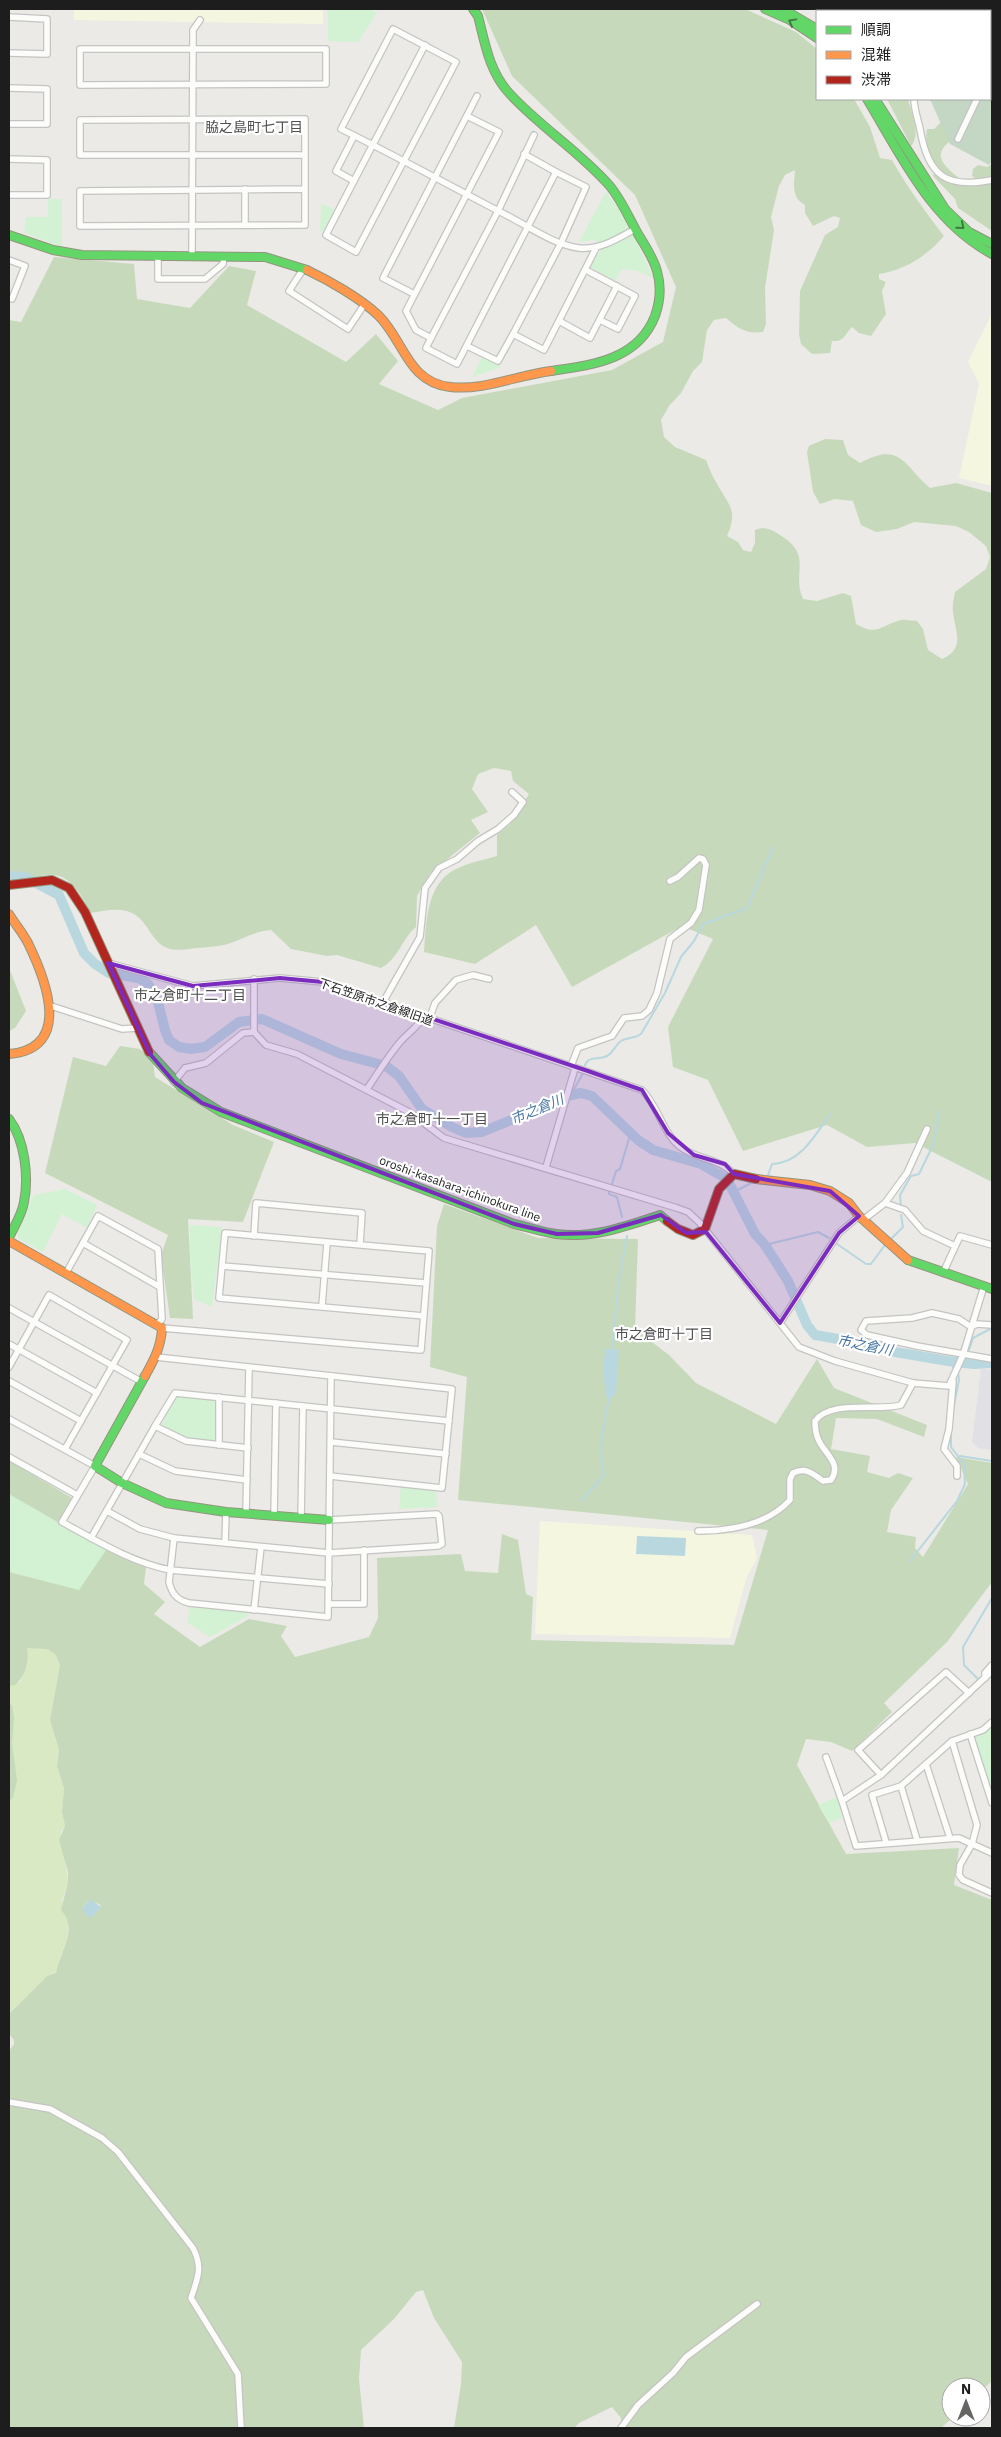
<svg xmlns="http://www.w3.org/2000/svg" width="1001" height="2437" font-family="'IBM Plex Sans','Noto Sans JP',sans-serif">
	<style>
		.education { fill: #f5f6e0 }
		.grass { fill: #d8e9c4 }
		.forest { fill: #c6dabb; fill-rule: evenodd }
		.cemetery { fill: #c4d7c5 }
		.park { fill: #d3f2d4 }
		.plaza { fill: #e1e0e5 }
		.water { fill: #b9d7df }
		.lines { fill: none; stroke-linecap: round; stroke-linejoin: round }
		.stream { stroke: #b9d7df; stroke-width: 2 }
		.river { stroke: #b9d7df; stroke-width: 10 }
		.street-casing { stroke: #c4c4c2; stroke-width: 8 }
		.fast-casing { stroke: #93957e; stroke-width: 10 }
		.slow-casing { stroke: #93957e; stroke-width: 10 }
		.jam-casing { stroke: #93957e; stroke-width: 10 }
		.street { stroke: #fcfcfb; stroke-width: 5.5 }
		.fast { stroke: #63d668; stroke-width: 8 }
		.slow { stroke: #ff974d; stroke-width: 8 }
		.jam { stroke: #b3261e; stroke-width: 8 }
		.oneway { stroke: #407a42 }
		.marked { fill: #7b2cbf; fill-opacity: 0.2; stroke: #7b2cbf; stroke-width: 4; stroke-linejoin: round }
		.labels { text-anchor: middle; stroke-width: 4.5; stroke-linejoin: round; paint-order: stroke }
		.street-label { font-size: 12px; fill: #1d1d1d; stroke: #fff }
		.neighbourhood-label { font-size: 14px; fill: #505050; stroke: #fff }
		.water-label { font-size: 14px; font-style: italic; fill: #4876a4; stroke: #fff }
	</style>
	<rect width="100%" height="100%" fill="#ebeae6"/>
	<g class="education">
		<polygon points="74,9 323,9 323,24 74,20"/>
		<polygon points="992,313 992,486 959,478 979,384 968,362"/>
		<polygon points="540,1521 752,1535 757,1558 746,1579 730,1638 535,1634"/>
	</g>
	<polygon class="grass" points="33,1647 47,1649 55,1654 60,1665 50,1720 59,1750 57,1766 64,1788 62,1812 65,1826 61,1832 68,1882 62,1900 69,1923 66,1943 61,1954 56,1973 47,1976 9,2014 9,1686 20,1682 27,1664 27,1648"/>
	<g class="forest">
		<path d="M482,9H745L796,32L817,49V99H854L870,127L880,158L892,160C907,187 925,211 944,236C927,256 905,270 879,274V279L886,282L882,291L886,314L871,336L859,333L852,327C844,335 845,342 832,341L830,353L812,354L801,344L799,334L800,291L825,235L838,227L840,218L834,216L813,226L805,213V205C791,197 794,185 795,170L785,175L779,186L771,217L774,230L765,288L766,324L763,332C746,334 739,329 726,318L714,320L707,330L702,362L693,371L681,393L669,406L661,420L664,437L675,447L706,460C709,468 712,476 716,482C728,505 739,509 727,536L738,542L743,550L751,552L755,543V530C764,526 771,529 780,535C814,556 791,572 803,599L817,601L843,593L851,596L856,624C878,637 881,625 901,620C905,619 912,621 917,621L923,629L928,650L942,659C966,648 955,632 953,612C952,605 954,598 955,592L986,569L990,557L986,546L969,532L956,526L914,522L897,529L876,532L861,525L853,501L835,499L820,504L813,492L807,452L809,446L825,439L843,440L848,455L860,463C901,441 903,465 930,488L956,483L992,493V1182L915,1143L867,1147L827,1125L743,1151L708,1080L673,1067L668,1027L713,939L682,926L572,987L536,925L475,964L424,952C426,924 426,883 456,869C468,863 483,860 497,856V835L510,824L529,794L513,781L511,771L494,768L478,774L472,789L488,812L471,820L480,833L430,873L417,896L416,927C401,940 399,958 381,968L337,955L327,956L291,949L271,930C255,931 243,939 228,944C217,947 207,947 197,948C188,949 180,951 170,949C151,944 149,921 132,913C120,907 103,911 90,913C83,898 73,877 54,875C47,874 42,876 35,877C29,877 19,872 9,872V320L21,322L54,257L134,264L137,299L190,308L229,266L256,271L247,305L346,362L376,334L398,361L379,384L438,410L462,398L612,370L663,342L676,287L635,195L512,76Z"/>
		<polygon points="820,9 819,9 964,9 962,11 826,11"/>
		<path d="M887,99H908C911,113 922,134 911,146Z"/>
		<path d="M944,119L957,137C928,153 943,166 963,181C958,180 952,179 947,178C930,171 924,145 927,129H934Z"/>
		<polygon points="992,164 992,177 976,179 972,176 973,169 978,165 987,167"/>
		<path d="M935,171C957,189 965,186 992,182V231L958,208L955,199L933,176Z"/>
		<polygon points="9,968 26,1011 15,1028 9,1031"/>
		<polygon points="120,1046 140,1049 153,1060 155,1077 233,1125 274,1142 243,1222 188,1219 193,1319 170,1318 161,1255 168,1235 45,1173 73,1057 106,1066"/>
		<path d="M444,1204L538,1238L638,1239L635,1329L669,1355L696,1383L776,1424L817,1359L834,1388L927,1425L924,1437L877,1419L836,1418L831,1449L870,1456L867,1472L889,1478L898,1473L913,1478L891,1510L887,1532L916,1537L915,1548L923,1557L968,1484L956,1457L992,1463V1582L947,1642L884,1703L892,1712L852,1751L831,1742L806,1739L797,1765L846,1854L959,1848L954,1885L992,1900V2381L981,2391V2387H951V2417H953L941,2428H622L621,2418L612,2407L579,2423L574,2428H454L461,2384L462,2362L434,2318L423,2290L416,2292L394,2319L361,2350L359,2379L364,2428H9V2051L14,2044V2040L9,2034V2014L47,1976L56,1973C60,1951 79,1929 61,1910L68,1882V1872L59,1840L65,1826L62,1812L64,1788L57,1766L59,1750L50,1720L60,1665L55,1654L47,1649L27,1648C29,1661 26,1676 15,1685L9,1686V1461L72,1498L59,1524L106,1550L146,1567L144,1584L165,1602L154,1614L200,1647L249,1619L287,1626L281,1636L295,1657L369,1637L378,1618L377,1558L461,1554L465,1571L498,1573L502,1534L518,1540L526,1594L533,1597L531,1640L734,1645L768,1530L458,1500L467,1377L430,1367L437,1226ZM89,1900L101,1905L93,1916L82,1909Z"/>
		<polygon points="9,1704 12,1705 14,1717 12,1744 17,1780 13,1797 10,1801 9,1821"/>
	</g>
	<polygon class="cemetery" points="976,9 992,9 992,160 989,165 950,144 930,99 990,99 990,11 975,11"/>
	<g class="park">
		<polygon points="328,9 370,9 377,13 358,42 328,41"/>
		<polygon points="606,192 627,220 653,278 638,271 622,269 615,281 588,266 600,252 595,240 579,242"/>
		<polygon points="48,199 62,199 62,247 24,233 26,217 48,217"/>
		<polygon points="321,203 335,210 323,232 320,231"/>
		<polygon points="482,357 501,367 472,377"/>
		<polygon points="65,1189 97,1205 87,1228 62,1214 43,1252 19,1239 17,1232 34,1195"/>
		<polygon points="190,1225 222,1227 212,1307 194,1299 190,1260"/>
		<polygon points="180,1396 212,1399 215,1403 215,1439 212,1441 184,1437 162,1425 174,1398"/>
		<polygon points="401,1486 435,1490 438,1507 399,1509"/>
		<polygon points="9,1494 106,1550 79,1590 9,1572"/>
		<polygon points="190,1607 249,1612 248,1616 210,1637 187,1622"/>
		<polygon points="991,1724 992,1726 992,1803 970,1734"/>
		<polygon points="837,1797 842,1818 829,1823 818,1805"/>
	</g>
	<polygon class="plaza" points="981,1369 992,1370 992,1450 978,1448 972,1442"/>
	<g class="water">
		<polygon points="605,1349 619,1350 616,1393 613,1397 607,1399 603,1374"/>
		<polygon points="637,1536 686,1538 685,1556 636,1554"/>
		<polygon points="90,1899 101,1907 93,1916 88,1918 82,1909"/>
	</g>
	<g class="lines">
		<g class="stream">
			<path d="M584,1068C588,1054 597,1061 607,1056C613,1053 616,1044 621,1041C627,1037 634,1039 641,1034L665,993L681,957L694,941L703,924L747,908L773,847"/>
			<polyline points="571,1095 583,1073"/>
			<path d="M764,1178H767L772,1164C800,1163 815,1136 830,1114"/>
			<polyline points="612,1184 616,1171 620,1169 631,1132"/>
			<polyline points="609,1190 609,1194 617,1197 622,1217"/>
			<polyline points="734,1192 753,1182"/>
			<polyline points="901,1207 900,1195 911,1176 919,1174 934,1143 939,1111"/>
			<polyline points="890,1240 903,1227 901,1215"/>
			<polyline points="837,1244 866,1264 871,1264 885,1245"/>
			<polyline points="765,1245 818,1232 829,1238"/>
			<polyline points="612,1349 618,1286 627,1236"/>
			<polyline points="969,1350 973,1338 992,1328"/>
			<polyline points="948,1361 955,1369"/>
			<polyline points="966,1363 967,1360"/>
			<polyline points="953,1410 959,1380 958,1373"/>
			<polyline points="960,1456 992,1461"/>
			<path d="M581,1501L604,1475C597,1442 604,1429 609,1398"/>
			<polyline points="910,1561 957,1501 965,1484 964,1464 951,1447 951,1430"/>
			<polyline points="979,1680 964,1665 963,1647 992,1598"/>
		</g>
		<polyline class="river" points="9,876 25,877 59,895 84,953 95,964 109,973 138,978 147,983 153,991 158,1002 165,1030 169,1040 179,1047 191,1049 205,1047 239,1022 262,1019 341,1054 386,1066 399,1076 422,1109 452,1127 466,1133 482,1132 571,1095 581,1093 592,1096 638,1140 653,1150 701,1164 727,1179 755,1234 765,1245 788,1281 807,1325 815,1335 884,1347 895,1352 948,1361 974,1364 992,1363"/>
		<defs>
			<g id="street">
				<polyline points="969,11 970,9"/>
				<polyline points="9,17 47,19 47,54 9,53"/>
				<path d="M425,45C392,109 358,172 326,235L356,252L456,62L393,29L341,129C398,157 454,188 510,217C531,228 555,245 579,248C600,250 617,239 635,229"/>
				<polygon points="80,49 326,49 326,84 80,85"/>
				<polyline points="990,71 992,66"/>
				<polyline points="9,88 47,89 47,124 9,124"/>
				<path d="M914,99C914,109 918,119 920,129C928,176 946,189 992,180"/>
				<polyline points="467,116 499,132 406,311 416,330 431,338 426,348 457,364 556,172 524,154"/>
				<polyline points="958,139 977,99"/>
				<polyline points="305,155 80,155 80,120 305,119 305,189 80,191 80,226 305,225 305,189"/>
				<polyline points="9,159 47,160 47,195 9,195"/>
				<polyline points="354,181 336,171 354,136"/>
				<polyline points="245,225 245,189"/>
				<polyline points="158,256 158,279 205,279 223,264 224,256"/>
				<polyline points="192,256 193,30 200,20"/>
				<polyline points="9,260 25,266 12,299 9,298"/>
				<polyline points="304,268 289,291 348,329 364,305"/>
				<polyline points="586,270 635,296 618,329 600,320"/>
				<polyline points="414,294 383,278 477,96"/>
				<polyline points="559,321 590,338 617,286"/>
				<polyline points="513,334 561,243 586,187 556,172"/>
				<polyline points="431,338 498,211 534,135"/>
				<polyline points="467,346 498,361 513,334 544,350 596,248"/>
				<path d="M108,963L193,986L280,978L323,982L642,1090C658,1106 662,1131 679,1146C696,1160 718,1157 734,1174"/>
				<polyline points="254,979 254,1032 266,1045 297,1054 409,1112 444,1138 677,1208 688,1212 700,1223 799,1347 835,1361 913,1383 949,1386 963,1355 984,1286"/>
				<polyline points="382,1004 420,937 425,888 439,868 457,859 478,841 498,829 514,815 523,802 512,792"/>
				<polyline points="48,1005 122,1029 137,1028"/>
				<polyline points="429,1020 435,1003 456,980 473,975 489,979"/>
				<polyline points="571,1066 578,1048 612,1036 624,1018 642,1016 649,1010 657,993 670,939 691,923 699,910 706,865 703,859 699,858 678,877 670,881"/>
				<polyline points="174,1082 185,1068 206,1063 243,1033 254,1032"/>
				<path d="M367,1089C378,1073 388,1056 401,1041C408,1033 417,1028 422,1018"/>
				<polyline points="546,1167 575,1068"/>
				<polyline points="885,1203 905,1210 923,1231 955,1246"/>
				<polyline points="863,1220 885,1203 907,1173 927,1129"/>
				<polyline points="254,1236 256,1203 362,1213 360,1244"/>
				<polyline points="83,1243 160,1287"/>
				<polyline points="222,1266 426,1283"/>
				<polyline points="66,1273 98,1216 158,1249 162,1319 157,1325"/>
				<polyline points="943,1273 960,1236 992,1245"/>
				<polyline points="322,1306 327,1243"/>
				<polyline points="9,1308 142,1382"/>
				<polyline points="780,1323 839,1233 859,1216"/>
				<polyline points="992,1325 977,1324 971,1327 959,1319 932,1313 912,1318 866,1321 861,1330 867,1335 917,1346 992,1359"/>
				<polyline points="162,1328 421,1350 429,1251 225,1233 219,1298 424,1316"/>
				<polyline points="9,1344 97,1393"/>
				<polyline points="156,1357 452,1389 442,1488 330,1476"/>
				<polyline points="9,1367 49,1295 127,1340 65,1449"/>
				<polyline points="9,1381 81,1421"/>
				<polyline points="953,1381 949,1429 944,1449 957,1466 957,1476"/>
				<polyline points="219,1397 219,1445"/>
				<path d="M9,1419L95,1466L62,1522C97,1541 131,1562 170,1570L329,1584"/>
				<polyline points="331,1442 446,1454"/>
				<polyline points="248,1448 186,1441 155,1426 175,1393 449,1421"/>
				<polyline points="139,1454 175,1471 247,1480"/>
				<polyline points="9,1457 77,1495"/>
				<polyline points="107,1511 140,1529 174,1538"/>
				<polyline points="246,1513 249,1368"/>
				<polyline points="274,1516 276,1403"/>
				<polyline points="301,1519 303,1406"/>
				<path d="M329,1520L437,1514L439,1516L442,1544L438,1546L329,1553L174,1538L169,1582C172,1594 177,1600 189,1603L328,1617L331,1376"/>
				<path d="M698,1531C731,1531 767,1525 790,1500V1479L793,1473C806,1467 812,1473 823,1481L831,1480C842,1464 826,1455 819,1441C816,1435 815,1428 815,1421C831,1399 878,1412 901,1405L913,1383"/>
				<polyline points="91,1538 155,1426"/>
				<polyline points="225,1543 226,1512"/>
				<polyline points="329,1604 364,1604 364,1550"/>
				<polyline points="254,1610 261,1547"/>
				<polyline points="992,1671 881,1775 842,1801 856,1846 959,1838 992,1853"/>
				<polyline points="985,1678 985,1673 992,1665"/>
				<polyline points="970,1734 992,1803"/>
				<polyline points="952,1741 977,1825 972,1844 960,1865 959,1875 963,1880 992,1893"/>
				<polyline points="826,1757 842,1801"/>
				<polyline points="926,1764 950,1838"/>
				<polyline points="881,1775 858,1750 946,1672 969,1693"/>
				<polyline points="901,1786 917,1840"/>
				<polyline points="886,1842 872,1795 901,1786 952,1741 983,1730 992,1722"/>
				<path d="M9,2102L50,2109L102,2138L118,2152L193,2248C203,2268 198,2277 191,2298L238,2374L241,2428"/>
				<polyline points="621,2428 638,2405 673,2373 686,2357 757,2304"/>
			</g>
			<g id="fast">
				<path d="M473,9L478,16C485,43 489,71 509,93C539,126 579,151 609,185C621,199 629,218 638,234C645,246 653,257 657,271C661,285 660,302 655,316C638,360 592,365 551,371"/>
				<polyline points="765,9 790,20 817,38"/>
				<polyline points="783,9 817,29"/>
				<path d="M867,99C902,157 931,221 992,254"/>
				<polyline points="875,99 945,209 969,232 992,244"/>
				<polyline points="9,235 53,250 82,255 265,257 307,270"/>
				<path d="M149,1052L182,1088L221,1112L514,1224C528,1227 542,1232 556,1234C592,1239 627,1226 660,1215L667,1221"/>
				<path d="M9,1119C25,1140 29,1177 24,1202C22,1215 14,1226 9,1238"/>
				<polyline points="908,1260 992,1289"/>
				<polyline points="145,1376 95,1466 122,1483 166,1503 226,1512 329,1520"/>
			</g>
			<g id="slow">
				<path d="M307,270C328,280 360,298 378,315C404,340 407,382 450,387C483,391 518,375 551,371"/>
				<path d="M9,914C15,924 23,933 28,943C46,980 73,1049 9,1054"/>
				<polyline points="756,1179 810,1185 830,1191 849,1203 859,1216 908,1260"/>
				<path d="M9,1241L162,1328C161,1347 154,1360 145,1376"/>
			</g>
			<g id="jam">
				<polyline points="9,885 52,880 69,888 85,912 149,1052"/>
				<polyline points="667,1221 678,1229 693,1235 705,1229 719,1189 734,1174 756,1179"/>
			</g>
		</defs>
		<use href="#street" class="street-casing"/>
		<use href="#fast" class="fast-casing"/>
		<use href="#slow" class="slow-casing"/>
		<use href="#jam" class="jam-casing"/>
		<use href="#street" class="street"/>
		<use href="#fast" class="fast"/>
		<use href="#slow" class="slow"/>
		<use href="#jam" class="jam"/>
	</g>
	<defs><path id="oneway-chevron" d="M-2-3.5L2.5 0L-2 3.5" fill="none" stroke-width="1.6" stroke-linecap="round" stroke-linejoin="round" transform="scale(1.25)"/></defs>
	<g class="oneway">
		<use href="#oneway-chevron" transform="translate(792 22) rotate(-151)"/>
		<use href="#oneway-chevron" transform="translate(961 226) rotate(40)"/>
	</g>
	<path class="marked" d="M108,963L193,986L280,978L323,982L588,1071L642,1090L668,1133L694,1155L725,1164L734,1174L830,1191L859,1216L839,1233L780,1323L706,1232L686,1233L661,1215L598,1233L557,1234L514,1224L202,1103L174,1082L150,1054Z"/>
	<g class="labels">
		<g class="street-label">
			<text transform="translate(376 1002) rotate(19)" y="4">下石笠原市之倉線旧道</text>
			<text transform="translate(460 1189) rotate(20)" y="4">oroshi-kasahara-ichinokura line</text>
		</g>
		<g class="neighbourhood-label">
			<text x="254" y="132">脇之島町七丁目</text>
			<text x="190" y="1000">市之倉町十二丁目</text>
			<text x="432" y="1124">市之倉町十一丁目</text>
			<text x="664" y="1339">市之倉町十丁目</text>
		</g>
		<g class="water-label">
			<text transform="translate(537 1109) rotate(-23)" y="5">市之倉川</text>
			<text transform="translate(865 1345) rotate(11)" y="5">市之倉川</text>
		</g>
	</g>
	<rect width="1001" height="2437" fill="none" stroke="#1d1d1d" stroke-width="20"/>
	<rect x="816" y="10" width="175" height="90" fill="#ffffff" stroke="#a5a5a5"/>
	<rect x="826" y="26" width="25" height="8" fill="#63d668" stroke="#a5a5a5"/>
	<text x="861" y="35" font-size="15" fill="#1d1d1d">順調</text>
	<rect x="826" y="51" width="25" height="8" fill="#ff974d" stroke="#a5a5a5"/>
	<text x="861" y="60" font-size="15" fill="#1d1d1d">混雑</text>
	<rect x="826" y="76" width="25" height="8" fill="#b3261e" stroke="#a5a5a5"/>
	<text x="861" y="85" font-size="15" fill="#1d1d1d">渋滞</text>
	<g transform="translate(966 2402)"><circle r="24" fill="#ffffff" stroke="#a5a5a5"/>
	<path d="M0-4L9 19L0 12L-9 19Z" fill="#656563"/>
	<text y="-8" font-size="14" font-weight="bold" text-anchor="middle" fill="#1d1d1d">N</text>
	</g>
</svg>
